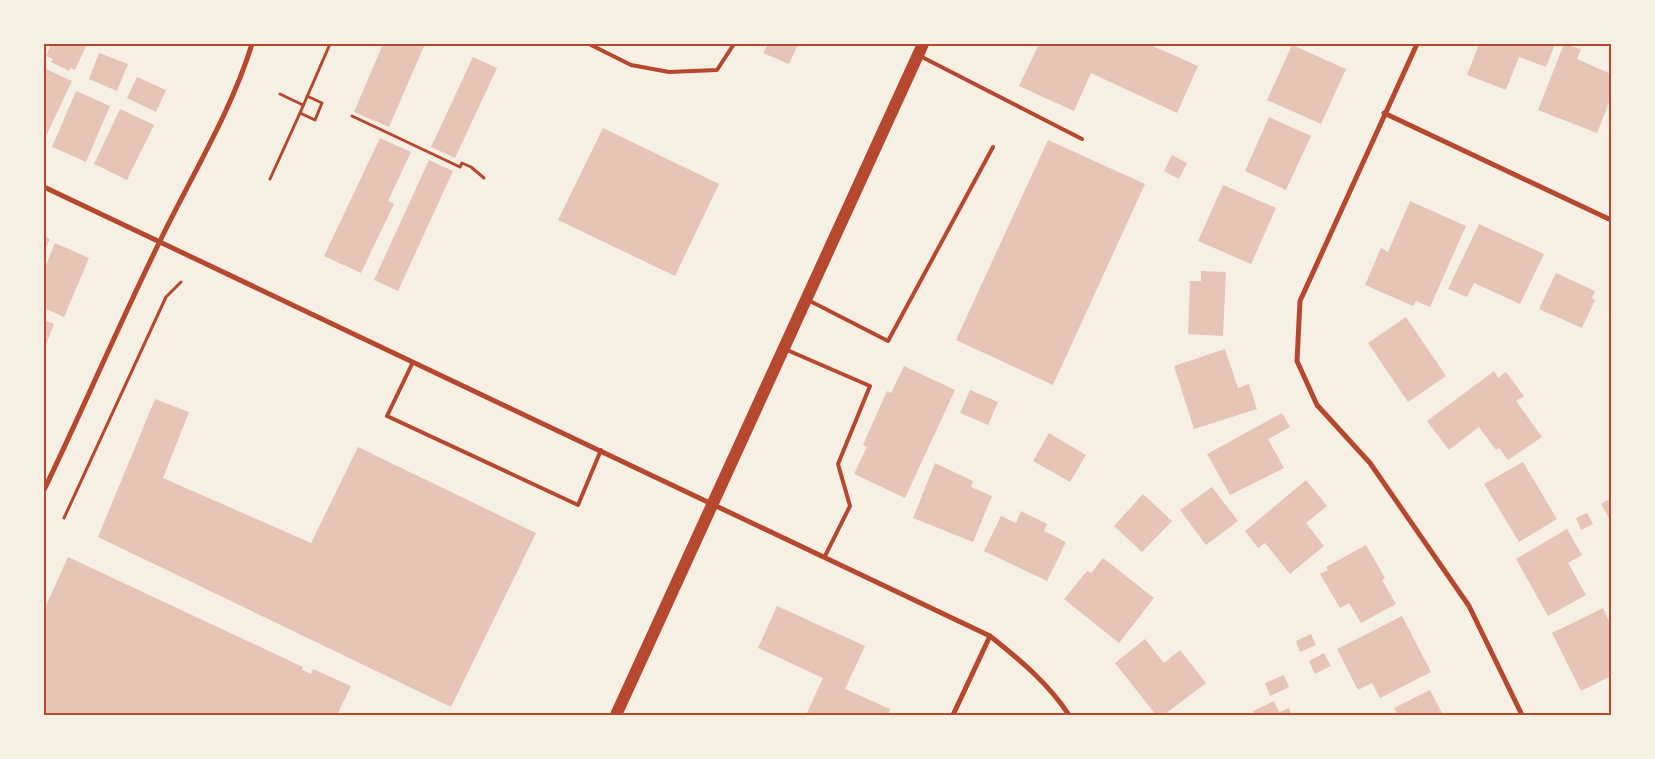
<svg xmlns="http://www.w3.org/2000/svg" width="1655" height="759" font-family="'DejaVu Sans',sans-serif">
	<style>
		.building { fill: #e6c5b7 }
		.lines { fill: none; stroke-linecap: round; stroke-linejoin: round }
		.path { stroke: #b5482f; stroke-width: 3 }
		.service { stroke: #b5482f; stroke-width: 4 }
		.minor { stroke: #b5482f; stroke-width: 5 }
		.primary { stroke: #b5482f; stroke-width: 12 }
		.neatline { fill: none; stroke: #b5482f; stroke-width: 2 }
	</style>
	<rect width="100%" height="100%" fill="#f6efe4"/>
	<g class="building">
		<polygon points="51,44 87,44 75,70 71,68 69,71 51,62 53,59 46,56"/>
		<polygon points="383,44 425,44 389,127 354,112"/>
		<polygon points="768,44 798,44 789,64 763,53"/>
		<polygon points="1039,44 1148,44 1198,66 1177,113 1091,73 1074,111 1019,86"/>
		<polygon points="1479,44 1555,44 1546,67 1519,57 1506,90 1467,75"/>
		<polygon points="1564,44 1581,49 1577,59 1611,74 1611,98 1597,133 1538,110"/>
		<polygon points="1292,45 1346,69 1321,124 1267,100"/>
		<polygon points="99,53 128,64 117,91 89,79"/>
		<polygon points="473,57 497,68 455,158 431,147"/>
		<polygon points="44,68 72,81 47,134 44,133"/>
		<polygon points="137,77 166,90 156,112 127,98"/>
		<polygon points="76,91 110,106 86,162 52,147"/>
		<polygon points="120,109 154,125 127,180 94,164"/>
		<polygon points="1269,117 1311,136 1286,190 1245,171"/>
		<polygon points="603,128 719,184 675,276 558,220"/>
		<polygon points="380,138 411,152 388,201 394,204 361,273 324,256"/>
		<polygon points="1048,140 1145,184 1053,385 956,340"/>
		<polygon points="1172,155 1187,163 1179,179 1164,171"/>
		<polygon points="429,160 453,171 398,291 374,280"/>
		<polygon points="1223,185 1276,208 1251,264 1198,241"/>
		<polygon points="1410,201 1466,226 1430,307 1416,301 1413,306 1365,285 1381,248 1388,252"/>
		<polygon points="1479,224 1544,254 1520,304 1474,283 1467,297 1448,289"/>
		<polygon points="44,236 50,239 44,251"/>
		<polygon points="55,243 89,258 64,317 44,308 44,270"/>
		<polygon points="1201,271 1226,272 1223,336 1188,334 1190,281 1201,281"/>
		<polygon points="1556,273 1595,291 1592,298 1595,300 1582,328 1539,309"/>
		<polygon points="1406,317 1446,376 1408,402 1368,343"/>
		<polygon points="44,320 54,324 44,350"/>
		<polygon points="1225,349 1238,388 1249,384 1257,409 1194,429 1174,366"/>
		<polygon points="904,366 955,390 905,498 854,474 867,447 863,445 887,391 891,393"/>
		<polygon points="1494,371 1498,378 1506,372 1524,396 1516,401 1542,437 1508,460 1499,448 1496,450 1479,427 1449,450 1427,421"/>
		<polygon points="970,390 998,402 988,425 960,413"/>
		<polygon points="155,399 189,412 163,478 311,543 358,447 536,533 451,707 98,537"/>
		<polygon points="1282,413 1290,427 1268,439 1284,468 1230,495 1207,454"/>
		<polygon points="1049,433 1086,455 1070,482 1033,461"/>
		<polygon points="1523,462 1557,519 1519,542 1484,484"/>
		<polygon points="935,463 973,481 971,487 992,496 973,542 913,518"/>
		<polygon points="1306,480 1327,506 1306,523 1324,546 1290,574 1265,543 1258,548 1245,531"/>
		<polygon points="1212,487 1238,521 1206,545 1180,510"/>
		<polygon points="1143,494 1172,521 1142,552 1114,526"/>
		<polygon points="1611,498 1611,519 1610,520 1601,504"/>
		<polygon points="1021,511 1047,524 1044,531 1066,542 1047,581 984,551 1001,516 1016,523"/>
		<polygon points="1587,513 1593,524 1581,530 1576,518"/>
		<polygon points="1567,529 1582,555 1568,563 1586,595 1548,616 1516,559"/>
		<polygon points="1366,545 1385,578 1382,580 1396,604 1361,623 1349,603 1340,608 1320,574 1328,570 1326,567"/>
		<polygon points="68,557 303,667 302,670 311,674 313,669 351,686 337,715 44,715 44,610"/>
		<polygon points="1103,558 1154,598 1119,643 1064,599 1087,571 1091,573"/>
		<polygon points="777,606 865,646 845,689 890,709 888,715 806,715 823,678 758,648"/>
		<polygon points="1603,608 1611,626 1611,676 1581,691 1552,633"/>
		<polygon points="1402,616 1431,672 1380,698 1372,683 1358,690 1337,649"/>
		<polygon points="1311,634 1316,645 1300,652 1296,641"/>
		<polygon points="1145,639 1164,663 1180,650 1206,683 1164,715 1156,715 1115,663"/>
		<polygon points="1324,653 1331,666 1315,674 1309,661"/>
		<polygon points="1284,675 1289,687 1270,696 1265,683"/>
		<polygon points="1430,690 1443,715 1398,715 1394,708"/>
		<polygon points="1274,701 1279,712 1289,708 1292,715 1255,715 1253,711"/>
	</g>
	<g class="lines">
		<g class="path">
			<polyline points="280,94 303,105"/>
			<polyline points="307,96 322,103 315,120 300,113 330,44"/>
			<polyline points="352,116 460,167 462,163 471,167 484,178"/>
			<polyline points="270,179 300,113"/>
			<polyline points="64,518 166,297 181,282"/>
		</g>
		<g class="service">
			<polyline points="589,44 631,65 669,72 717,70 734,44"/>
			<polyline points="920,56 1082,139"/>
			<polyline points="808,300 888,341 993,147"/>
			<polyline points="787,350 870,386 838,464 850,506 825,556"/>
			<polyline points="413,362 387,416 578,505 601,450"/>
		</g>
		<g class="minor">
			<polyline points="1417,44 1300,301 1297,361 1317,405 1370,463 1469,606 1522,715"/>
			<polyline points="1384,113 1611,220"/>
			<path d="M44,187L990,636C1020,660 1048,683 1069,715"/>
			<path d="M44,490C84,407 120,322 161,239C192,175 231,112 252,44"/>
			<polyline points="953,715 990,636"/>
		</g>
		<polyline class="primary" points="616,715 923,44"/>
	</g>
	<rect width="1655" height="759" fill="none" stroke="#f6efe4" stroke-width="90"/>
	<rect x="45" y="45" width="1565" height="669" class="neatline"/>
</svg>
